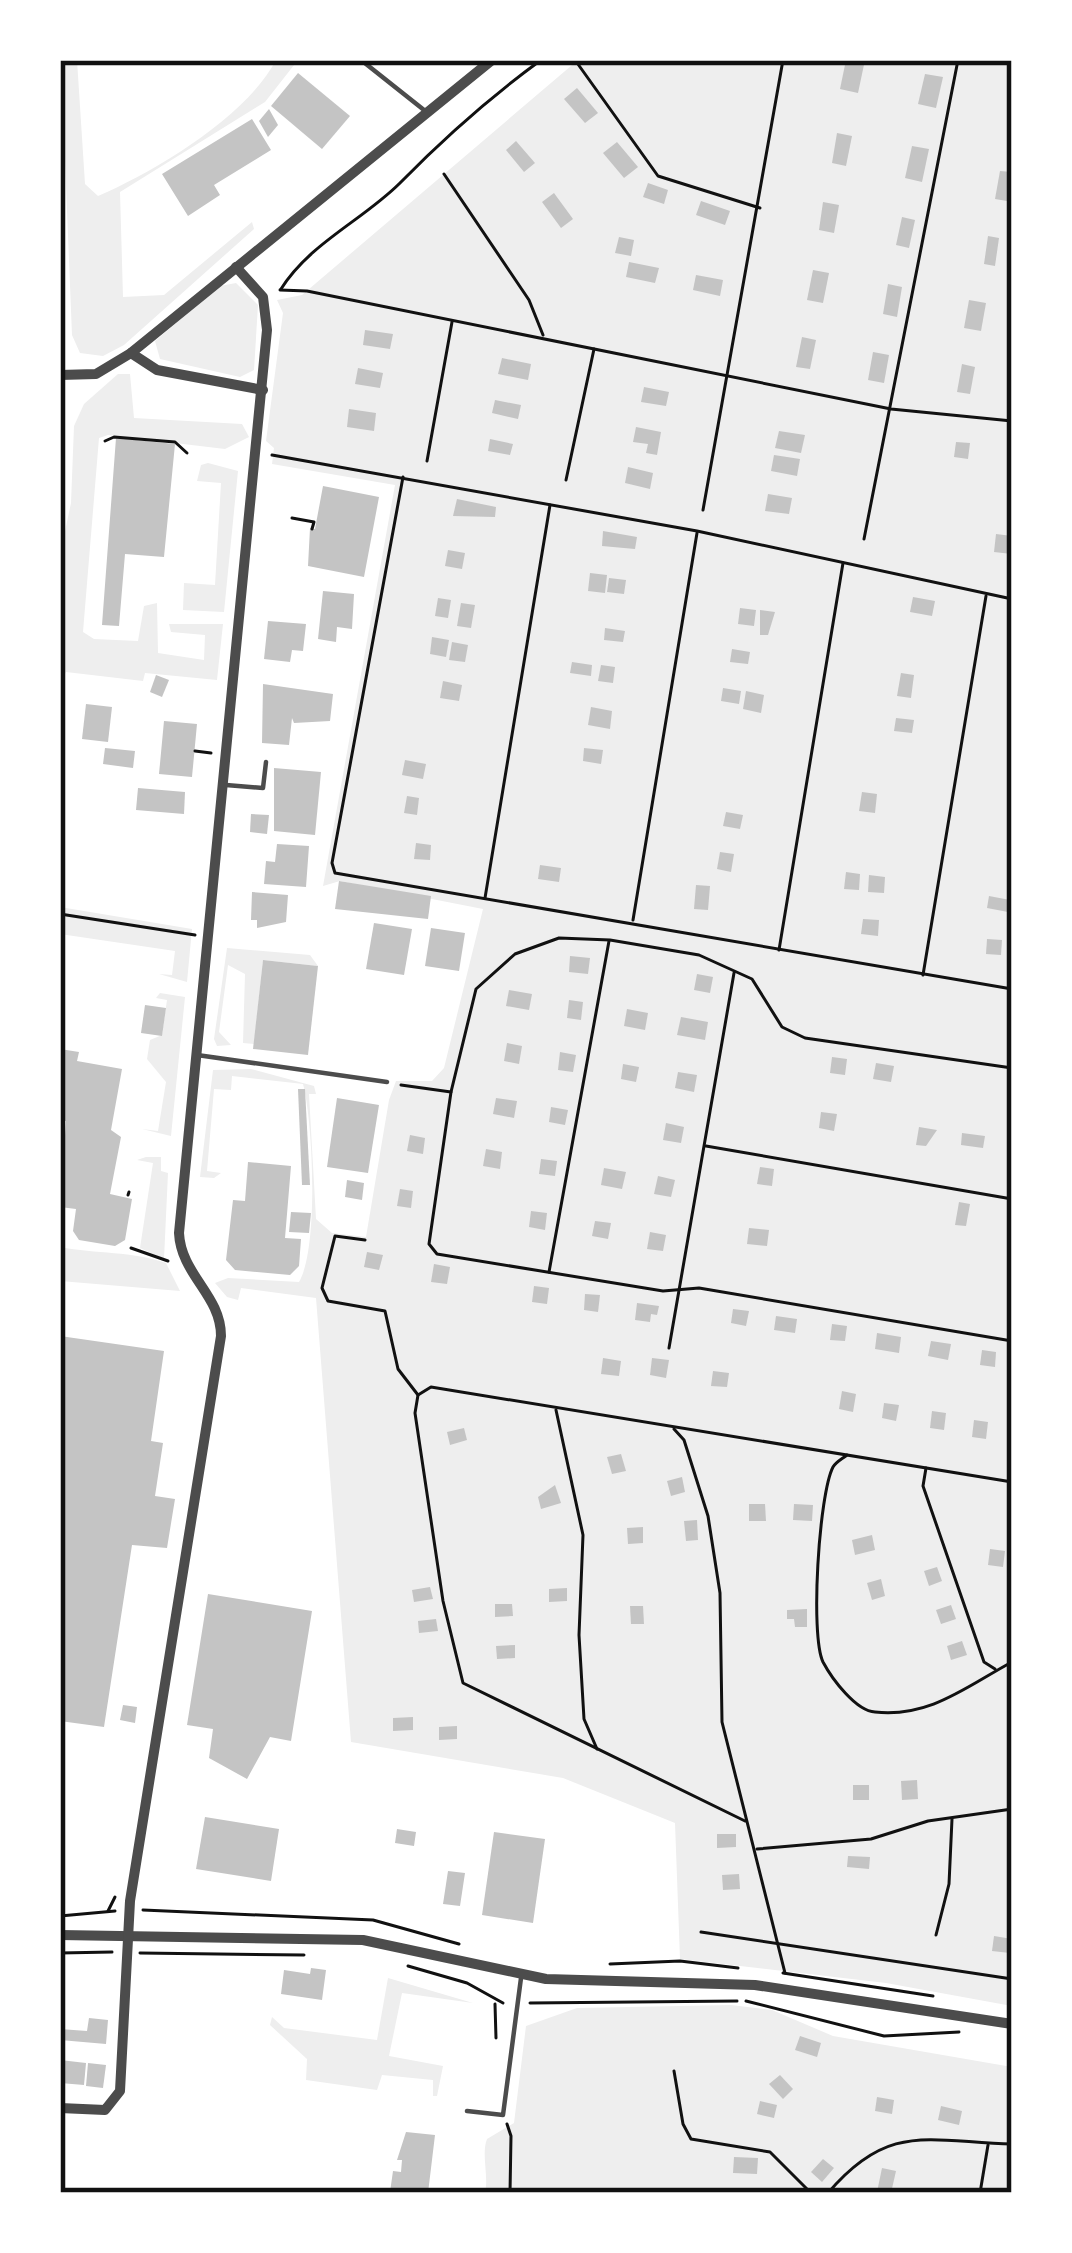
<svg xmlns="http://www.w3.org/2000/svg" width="1072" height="2253" font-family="'IBM Plex Sans',sans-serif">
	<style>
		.green { fill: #eee }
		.building { fill: #c4c4c4 }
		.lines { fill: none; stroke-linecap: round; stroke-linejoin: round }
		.path { stroke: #111; stroke-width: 3 }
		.service { stroke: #4c4c4c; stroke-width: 4.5 }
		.minor { stroke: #4c4c4c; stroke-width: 10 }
		.neatline { fill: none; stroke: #111; stroke-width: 4.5 }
	</style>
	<rect width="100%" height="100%" fill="#fff"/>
	<g class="green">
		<path d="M61,60H77L85,184L98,196C156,171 247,116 276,60H298L265,102L120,192L123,297L164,295L252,222L254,229L124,345L103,356L80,353L72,335Z"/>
		<path d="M578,60H1012V2006L886,1983L680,1959L675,1823L563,1778L351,1742L316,1298L241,1288L238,1300L227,1297L215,1283L228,1278L299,1282C319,1248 313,1121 303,1084L232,1076L231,1090L214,1089L207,1171L221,1173L214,1178L200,1177L213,1070L251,1069L314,1086L316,1094H309L316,1219L332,1233L366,1237L389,1100L396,1081H432L444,1068L483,909L340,881L323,886L395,485L272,464L274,448L266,441L283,313L277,300L302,295Z"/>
		<polygon points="236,283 258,305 254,370 240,377 160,359 155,341 220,286"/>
		<polygon points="118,374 130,374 134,418 242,424 249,437 225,449 108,435 99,438 83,632 94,639 138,641 144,606 157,603 158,653 204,660 205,635 171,632 169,624 223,624 217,680 145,673 143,681 66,672 60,682 60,555 71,503 74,426 84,404"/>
		<polygon points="208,463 238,471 224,612 183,610 184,583 215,585 221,483 197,481 201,465"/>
		<polygon points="60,907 192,929 187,982 159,974 172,975 175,951 60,934"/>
		<polygon points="227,948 310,955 318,966 263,960 254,1044 243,1043 245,974 228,965 219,1032 231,1045 217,1046 214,1039"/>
		<polygon points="160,993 185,997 171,1136 142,1129 158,1131 166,1082 147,1059 150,1040 162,1035 167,1000 156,998"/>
		<polygon points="146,1157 161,1157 161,1171 168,1173 164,1259 140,1248 153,1163 137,1160"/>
		<path d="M60,1247C96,1254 133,1251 166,1263L180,1291L60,1281Z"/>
		<polygon points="388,1978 473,2003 402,1993 389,2056 443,2066 437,2096 433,2096 433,2080 382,2075 377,2090 306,2080 307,2059 270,2025 272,2017 284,2028 377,2040"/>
		<path d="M731,2005L772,2010L833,2036L1012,2067V2193H485C489,2175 481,2155 487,2139L514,2123L526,2026L577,2008Z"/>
	</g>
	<g class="building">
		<polygon points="846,60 865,60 858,93 840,89"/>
		<polygon points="298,73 350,116 322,149 271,106"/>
		<polygon points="925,74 943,77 936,108 918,104"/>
		<polygon points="577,88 598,113 585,123 564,99"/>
		<polygon points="269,109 278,125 268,137 259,121"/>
		<polygon points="252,119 271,150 214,185 220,195 188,216 162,174"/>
		<polygon points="837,133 852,136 846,166 832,163"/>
		<polygon points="516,141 535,163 524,172 506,150"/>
		<polygon points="617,142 638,167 624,178 603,153"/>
		<polygon points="912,146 929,149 922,182 905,178"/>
		<polygon points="1000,171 1012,172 1007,201 995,199"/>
		<polygon points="648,183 668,190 664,204 643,197"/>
		<polygon points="554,193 573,219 561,228 542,202"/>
		<polygon points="701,201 730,211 725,225 696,215"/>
		<polygon points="823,202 839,205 834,233 819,230"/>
		<polygon points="902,217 915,220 909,248 896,245"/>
		<polygon points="988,236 999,238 995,266 984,264"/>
		<polygon points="619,237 634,240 631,256 615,253"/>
		<polygon points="629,262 659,268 655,283 626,277"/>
		<polygon points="813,270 829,273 823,303 807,300"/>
		<polygon points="696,275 723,280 720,296 693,290"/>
		<polygon points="888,284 902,287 897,317 883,314"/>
		<polygon points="969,300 986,303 981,331 964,328"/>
		<polygon points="365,330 393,334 390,349 363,345"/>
		<polygon points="802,337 816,340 810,369 796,367"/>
		<polygon points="873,352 889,355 884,383 868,380"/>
		<polygon points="502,358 531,364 528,380 498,374"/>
		<polygon points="962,364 975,367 970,394 957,392"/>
		<polygon points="358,368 383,373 380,388 355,384"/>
		<polygon points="644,387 669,392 666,406 641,402"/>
		<polygon points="495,400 521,405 518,419 492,413"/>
		<polygon points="349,409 376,413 374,431 347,427"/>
		<polygon points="636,427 661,432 657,455 646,453 648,444 633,442"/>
		<polygon points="779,431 805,435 801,453 775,448"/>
		<polygon points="116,438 175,444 164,557 125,554 119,626 102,625"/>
		<polygon points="490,439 513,444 510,455 488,451"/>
		<polygon points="956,442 970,443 968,459 954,457"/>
		<polygon points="774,455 800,459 797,476 771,471"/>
		<polygon points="628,467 653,473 650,489 625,483"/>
		<polygon points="323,486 379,497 364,577 308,566 310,528 315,529"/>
		<polygon points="768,494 792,498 789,514 765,511"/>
		<polygon points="457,499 496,507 495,517 453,516"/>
		<polygon points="603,531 637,537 635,549 602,546"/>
		<polygon points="996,534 1012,536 1012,554 994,552"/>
		<polygon points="448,550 465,553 462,569 445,566"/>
		<polygon points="590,573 607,575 605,593 588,591"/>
		<polygon points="609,578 626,580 624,594 607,592"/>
		<polygon points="323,591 354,594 352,629 337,627 336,642 318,639"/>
		<polygon points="913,597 935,601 932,616 910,612"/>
		<polygon points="438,598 451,600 448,618 435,616"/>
		<polygon points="461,603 475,605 471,628 457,626"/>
		<polygon points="740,608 756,610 754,626 738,624"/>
		<polygon points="760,610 775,612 768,635 760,635"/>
		<polygon points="268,621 306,624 303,651 292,650 290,662 264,659"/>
		<polygon points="605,628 625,631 623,642 604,640"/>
		<polygon points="432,637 449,640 446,657 430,654"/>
		<polygon points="452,642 468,645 465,662 449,660"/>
		<polygon points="732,649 750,652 748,664 730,662"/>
		<polygon points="572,662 592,665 591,676 570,673"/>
		<polygon points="601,665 615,667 613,683 598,681"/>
		<polygon points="901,673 914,675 911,698 897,696"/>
		<polygon points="156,675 169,680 162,697 150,692"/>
		<polygon points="443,681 462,685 459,701 440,698"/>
		<polygon points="263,684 333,694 330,721 294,723 292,718 289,745 262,743"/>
		<polygon points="723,688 741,691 739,704 721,701"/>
		<polygon points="746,691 764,695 761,713 743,709"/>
		<polygon points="86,704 112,707 108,742 82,739"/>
		<polygon points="591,707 612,711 610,729 588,725"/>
		<polygon points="896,718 914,720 912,733 894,731"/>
		<polygon points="164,721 197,724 192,777 159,774"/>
		<polygon points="105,748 135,751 133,768 103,764"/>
		<polygon points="584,748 603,750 601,764 583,761"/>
		<polygon points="405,760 426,764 423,779 402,775"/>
		<polygon points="274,768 321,772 315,835 274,831"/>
		<polygon points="138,788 185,792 184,814 136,810"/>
		<polygon points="862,792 877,794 875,813 859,811"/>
		<polygon points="407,796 419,798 417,815 404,813"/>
		<polygon points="726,812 743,815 740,829 723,826"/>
		<polygon points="251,814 269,815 267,834 250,832"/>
		<polygon points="416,843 431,845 430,860 414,859"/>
		<polygon points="277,844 309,846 306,887 264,884 266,861 275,862"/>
		<polygon points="720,852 734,854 731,872 717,869"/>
		<polygon points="540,865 561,868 559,882 538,879"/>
		<polygon points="846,872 860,874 859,890 844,889"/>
		<polygon points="869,875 885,877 884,893 868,892"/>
		<polygon points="339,881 431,896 428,919 335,909"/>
		<polygon points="696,885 710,886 708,910 694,909"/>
		<polygon points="252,892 288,895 286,922 257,928 257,920 251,920"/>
		<polygon points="989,896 1010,900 1008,912 987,908"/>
		<polygon points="863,919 879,920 878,936 861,934"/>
		<polygon points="374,923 412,929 404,975 366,969"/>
		<polygon points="431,928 465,933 459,971 425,966"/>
		<polygon points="987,939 1002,940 1001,955 986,954"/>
		<polygon points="570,956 590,958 588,974 569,972"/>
		<polygon points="263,960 318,966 308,1055 253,1049"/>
		<polygon points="697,974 713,977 710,993 694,990"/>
		<polygon points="509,990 532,994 529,1010 506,1006"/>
		<polygon points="569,1000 583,1002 581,1020 567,1018"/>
		<polygon points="145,1005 166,1008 162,1036 141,1033"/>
		<polygon points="627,1009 648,1013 645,1030 624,1026"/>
		<polygon points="681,1017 708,1022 705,1040 677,1035"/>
		<polygon points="507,1043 522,1046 519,1064 504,1061"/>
		<polygon points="60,1049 79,1052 77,1061 122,1069 111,1130 121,1137 110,1194 132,1199 125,1240 115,1246 79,1240 73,1231 76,1209 60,1207 66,1121 60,1120"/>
		<polygon points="560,1052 576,1055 573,1072 558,1070"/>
		<polygon points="832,1057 847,1059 845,1075 830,1073"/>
		<polygon points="876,1063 894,1066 891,1082 873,1079"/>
		<polygon points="623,1064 639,1067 636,1082 621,1079"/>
		<polygon points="678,1072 697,1075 694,1092 675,1088"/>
		<polygon points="298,1089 305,1089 310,1185 302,1185"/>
		<polygon points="337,1098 379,1105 368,1173 327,1167"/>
		<polygon points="496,1098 517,1101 514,1118 493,1114"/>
		<polygon points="551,1107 568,1110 565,1125 549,1122"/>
		<polygon points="821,1112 837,1114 834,1131 819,1128"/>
		<polygon points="666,1123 684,1127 681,1143 663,1140"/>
		<polygon points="919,1127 937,1130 926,1146 916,1145"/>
		<polygon points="962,1133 985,1136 983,1148 961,1145"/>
		<polygon points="410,1135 425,1138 423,1154 407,1151"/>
		<polygon points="486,1149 502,1152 500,1169 483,1166"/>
		<polygon points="541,1159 557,1161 555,1176 539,1174"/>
		<polygon points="248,1162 291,1166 285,1238 301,1239 299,1266 290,1275 235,1270 226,1260 233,1200 245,1201"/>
		<polygon points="760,1167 774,1169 772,1186 757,1184"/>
		<polygon points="604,1168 626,1172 622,1189 601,1185"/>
		<polygon points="658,1176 675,1180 671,1197 654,1194"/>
		<polygon points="347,1180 364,1183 362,1200 345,1197"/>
		<polygon points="400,1189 413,1191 411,1208 397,1206"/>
		<polygon points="959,1202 970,1204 966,1226 955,1225"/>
		<polygon points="531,1211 547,1213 545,1230 529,1227"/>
		<polygon points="291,1212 311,1213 309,1233 289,1232"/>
		<polygon points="595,1221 611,1223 608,1239 592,1236"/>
		<polygon points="749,1228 769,1230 767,1246 747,1244"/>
		<polygon points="650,1232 666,1235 663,1251 647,1249"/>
		<polygon points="367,1252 383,1255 379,1270 364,1267"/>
		<polygon points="434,1264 450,1267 447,1284 431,1282"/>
		<polygon points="534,1286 549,1288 547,1304 532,1302"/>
		<polygon points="585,1294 600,1295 598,1312 584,1310"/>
		<polygon points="637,1303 659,1306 657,1315 651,1314 650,1322 635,1320"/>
		<polygon points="733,1309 749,1311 746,1326 731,1323"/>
		<polygon points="776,1316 797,1319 795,1333 774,1330"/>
		<polygon points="832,1324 847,1326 845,1341 830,1340"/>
		<polygon points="877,1333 901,1337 899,1353 875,1349"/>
		<polygon points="60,1336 164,1351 151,1441 163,1443 155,1496 175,1499 167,1548 132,1545 104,1727 60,1721"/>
		<polygon points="931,1341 951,1344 948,1360 928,1356"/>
		<polygon points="982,1350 996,1352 995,1367 980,1365"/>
		<polygon points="603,1358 621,1361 619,1376 601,1374"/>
		<polygon points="652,1358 669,1360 666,1378 650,1375"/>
		<polygon points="713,1371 729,1373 727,1387 711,1386"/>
		<polygon points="842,1391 856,1394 853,1412 839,1409"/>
		<polygon points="884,1403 899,1405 896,1421 882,1418"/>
		<polygon points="932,1411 946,1413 944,1430 930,1428"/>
		<polygon points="974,1420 988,1422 986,1439 972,1437"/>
		<polygon points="464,1428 467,1440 450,1445 447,1432"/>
		<polygon points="621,1454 626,1471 612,1474 607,1457"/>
		<polygon points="682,1477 685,1492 671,1496 667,1481"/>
		<polygon points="555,1485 561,1503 541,1509 538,1497"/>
		<polygon points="749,1504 765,1504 766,1521 749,1521"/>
		<polygon points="794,1504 813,1505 812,1521 793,1520"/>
		<polygon points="697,1520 698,1540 686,1541 684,1521"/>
		<polygon points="643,1527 643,1543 628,1544 627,1528"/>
		<polygon points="872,1535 875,1550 855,1555 852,1540"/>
		<polygon points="990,1549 1005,1551 1003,1567 988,1565"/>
		<polygon points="937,1567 942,1581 929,1586 924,1571"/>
		<polygon points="881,1579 885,1596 872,1600 867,1583"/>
		<polygon points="430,1587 433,1599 414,1602 412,1590"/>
		<polygon points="567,1588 567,1601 549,1602 549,1589"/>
		<polygon points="208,1594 312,1611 291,1741 270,1737 247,1779 209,1758 213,1729 187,1725"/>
		<polygon points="495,1604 512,1604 513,1616 495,1617"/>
		<polygon points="951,1605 956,1619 941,1624 936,1610"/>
		<polygon points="630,1606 643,1606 644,1624 631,1624"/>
		<polygon points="807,1609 807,1627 795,1627 794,1619 787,1619 787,1610"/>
		<polygon points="436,1619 438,1631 419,1633 418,1621"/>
		<polygon points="962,1641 967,1655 951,1660 947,1646"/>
		<polygon points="515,1645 515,1658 497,1659 496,1646"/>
		<polygon points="123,1705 137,1707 135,1723 120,1720"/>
		<polygon points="413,1717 413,1730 393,1731 393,1718"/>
		<polygon points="457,1726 457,1739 439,1740 439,1727"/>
		<polygon points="917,1780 918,1799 902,1800 901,1781"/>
		<rect x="853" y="1785" width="16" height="15"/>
		<polygon points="205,1817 279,1829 271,1881 196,1869"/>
		<polygon points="397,1829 416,1832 414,1846 395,1843"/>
		<polygon points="494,1832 545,1839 533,1923 482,1915"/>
		<polygon points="717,1834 736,1834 736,1847 717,1848"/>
		<polygon points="848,1856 870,1857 869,1869 847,1867"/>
		<polygon points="448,1871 465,1873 460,1906 443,1904"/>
		<polygon points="739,1874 740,1889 723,1890 722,1875"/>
		<polygon points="994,1936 1012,1939 1010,1953 992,1951"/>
		<polygon points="311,1968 326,1970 322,2000 281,1994 284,1970 310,1974"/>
		<polygon points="89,2018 108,2020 106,2044 60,2040 60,2029 87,2031"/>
		<polygon points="800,2036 821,2043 817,2057 795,2050"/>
		<polygon points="60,2060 86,2063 84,2085 60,2083"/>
		<polygon points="88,2063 106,2065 103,2088 86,2086"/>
		<polygon points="780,2075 793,2089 783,2099 769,2084"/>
		<polygon points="877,2097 894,2100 892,2114 875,2111"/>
		<polygon points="760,2101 777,2105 774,2118 757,2114"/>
		<polygon points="941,2106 962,2111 959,2125 938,2120"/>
		<polygon points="406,2132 435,2135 428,2193 390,2192 393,2171 401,2172 402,2160 397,2160"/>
		<polygon points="734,2157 758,2158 757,2174 733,2173"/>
		<polygon points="823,2159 834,2168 822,2182 811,2172"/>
		<polygon points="882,2168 896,2171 891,2193 877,2192"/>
	</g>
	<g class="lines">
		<g class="path">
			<polyline points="575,60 658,176 760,208"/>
			<polyline points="444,174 529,300 543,335"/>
			<path d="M281,289C310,243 363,220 400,183C445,137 489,98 541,60"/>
			<polyline points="280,290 307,291 891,409 1012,421"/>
			<polyline points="105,441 114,437 175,442 187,453"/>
			<polyline points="272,455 697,531 1012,599"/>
			<polyline points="427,461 452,322"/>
			<polyline points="403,477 332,863 335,873 1012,989"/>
			<polyline points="566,480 594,349"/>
			<polyline points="703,510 783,60"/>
			<polyline points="292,518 314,522 312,529"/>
			<polyline points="864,539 958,60"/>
			<polyline points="195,751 211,753"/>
			<polyline points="485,898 550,505"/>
			<polyline points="60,914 195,935"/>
			<polyline points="633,920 697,533"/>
			<polyline points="779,950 843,563"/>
			<polyline points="923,975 986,596"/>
			<polyline points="1012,1068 805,1038 782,1027 752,979 699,955 610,940 559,938 515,954 476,989 451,1092 429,1244 437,1254 663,1291 699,1288 1012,1341"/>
			<polyline points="401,1085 451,1092"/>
			<polyline points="706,1146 1012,1199"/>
			<polyline points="128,1195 129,1192"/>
			<polyline points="365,1240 335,1236 322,1288 328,1301 385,1311 398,1369 418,1395 415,1413 443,1601 463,1683 745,1821"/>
			<polyline points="131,1248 168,1261"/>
			<polyline points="549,1272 609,941"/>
			<polyline points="669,1348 734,973"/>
			<polyline points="418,1395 431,1387 1012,1482"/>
			<polyline points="556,1410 583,1535 579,1635 584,1719 597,1749"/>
			<polyline points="674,1429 684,1440 708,1516 720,1593 722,1722 785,1973"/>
			<path d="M847,1455C842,1459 836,1462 833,1467C819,1494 810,1635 823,1662C832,1679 856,1711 875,1712C930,1718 967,1686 1012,1662"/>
			<polyline points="926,1468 923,1486 984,1662 995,1669"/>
			<polyline points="757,1849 871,1839 928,1821 1012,1809"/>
			<polyline points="143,1910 373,1920 459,1944"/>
			<polyline points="108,1911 115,1897"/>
			<polyline points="60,1916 115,1911"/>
			<polyline points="701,1932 1012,1979"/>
			<polyline points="936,1935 949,1884 952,1819"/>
			<polyline points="60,1953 112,1952"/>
			<polyline points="140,1953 304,1955"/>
			<polyline points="610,1964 680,1961 738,1968"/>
			<polyline points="408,1966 467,1983 503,2003"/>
			<polyline points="783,1973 933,1996"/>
			<polyline points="746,2001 884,2036 959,2032"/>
			<polyline points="530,2003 737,2001"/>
			<polyline points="495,2004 496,2038"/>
			<polyline points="674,2071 683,2124 691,2139 770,2152 811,2193"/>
			<polyline points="507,2124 511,2136 510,2193"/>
			<path d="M828,2193C889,2121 929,2142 1012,2144"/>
			<polyline points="980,2193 988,2145"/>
		</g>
		<g class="service">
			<polyline points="361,60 424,110"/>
			<polyline points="226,785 263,788 266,762"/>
			<polyline points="197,1055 387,1082"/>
			<polyline points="467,2111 503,2115 521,1978"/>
		</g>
		<g class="minor">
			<polyline points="131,353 157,370 263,390"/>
			<polyline points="60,375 96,374 131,353 492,60"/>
			<polyline points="60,1935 363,1940 546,1979 755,1985 1012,2024"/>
			<path d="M60,2108L105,2110L120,2091L130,1901L221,1336C221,1295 181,1275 179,1233L267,330L263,297L236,267"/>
		</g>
	</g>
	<rect width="1072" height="2253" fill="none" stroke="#ffffff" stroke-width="126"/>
	<rect x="63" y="63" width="946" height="2127" class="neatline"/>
</svg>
